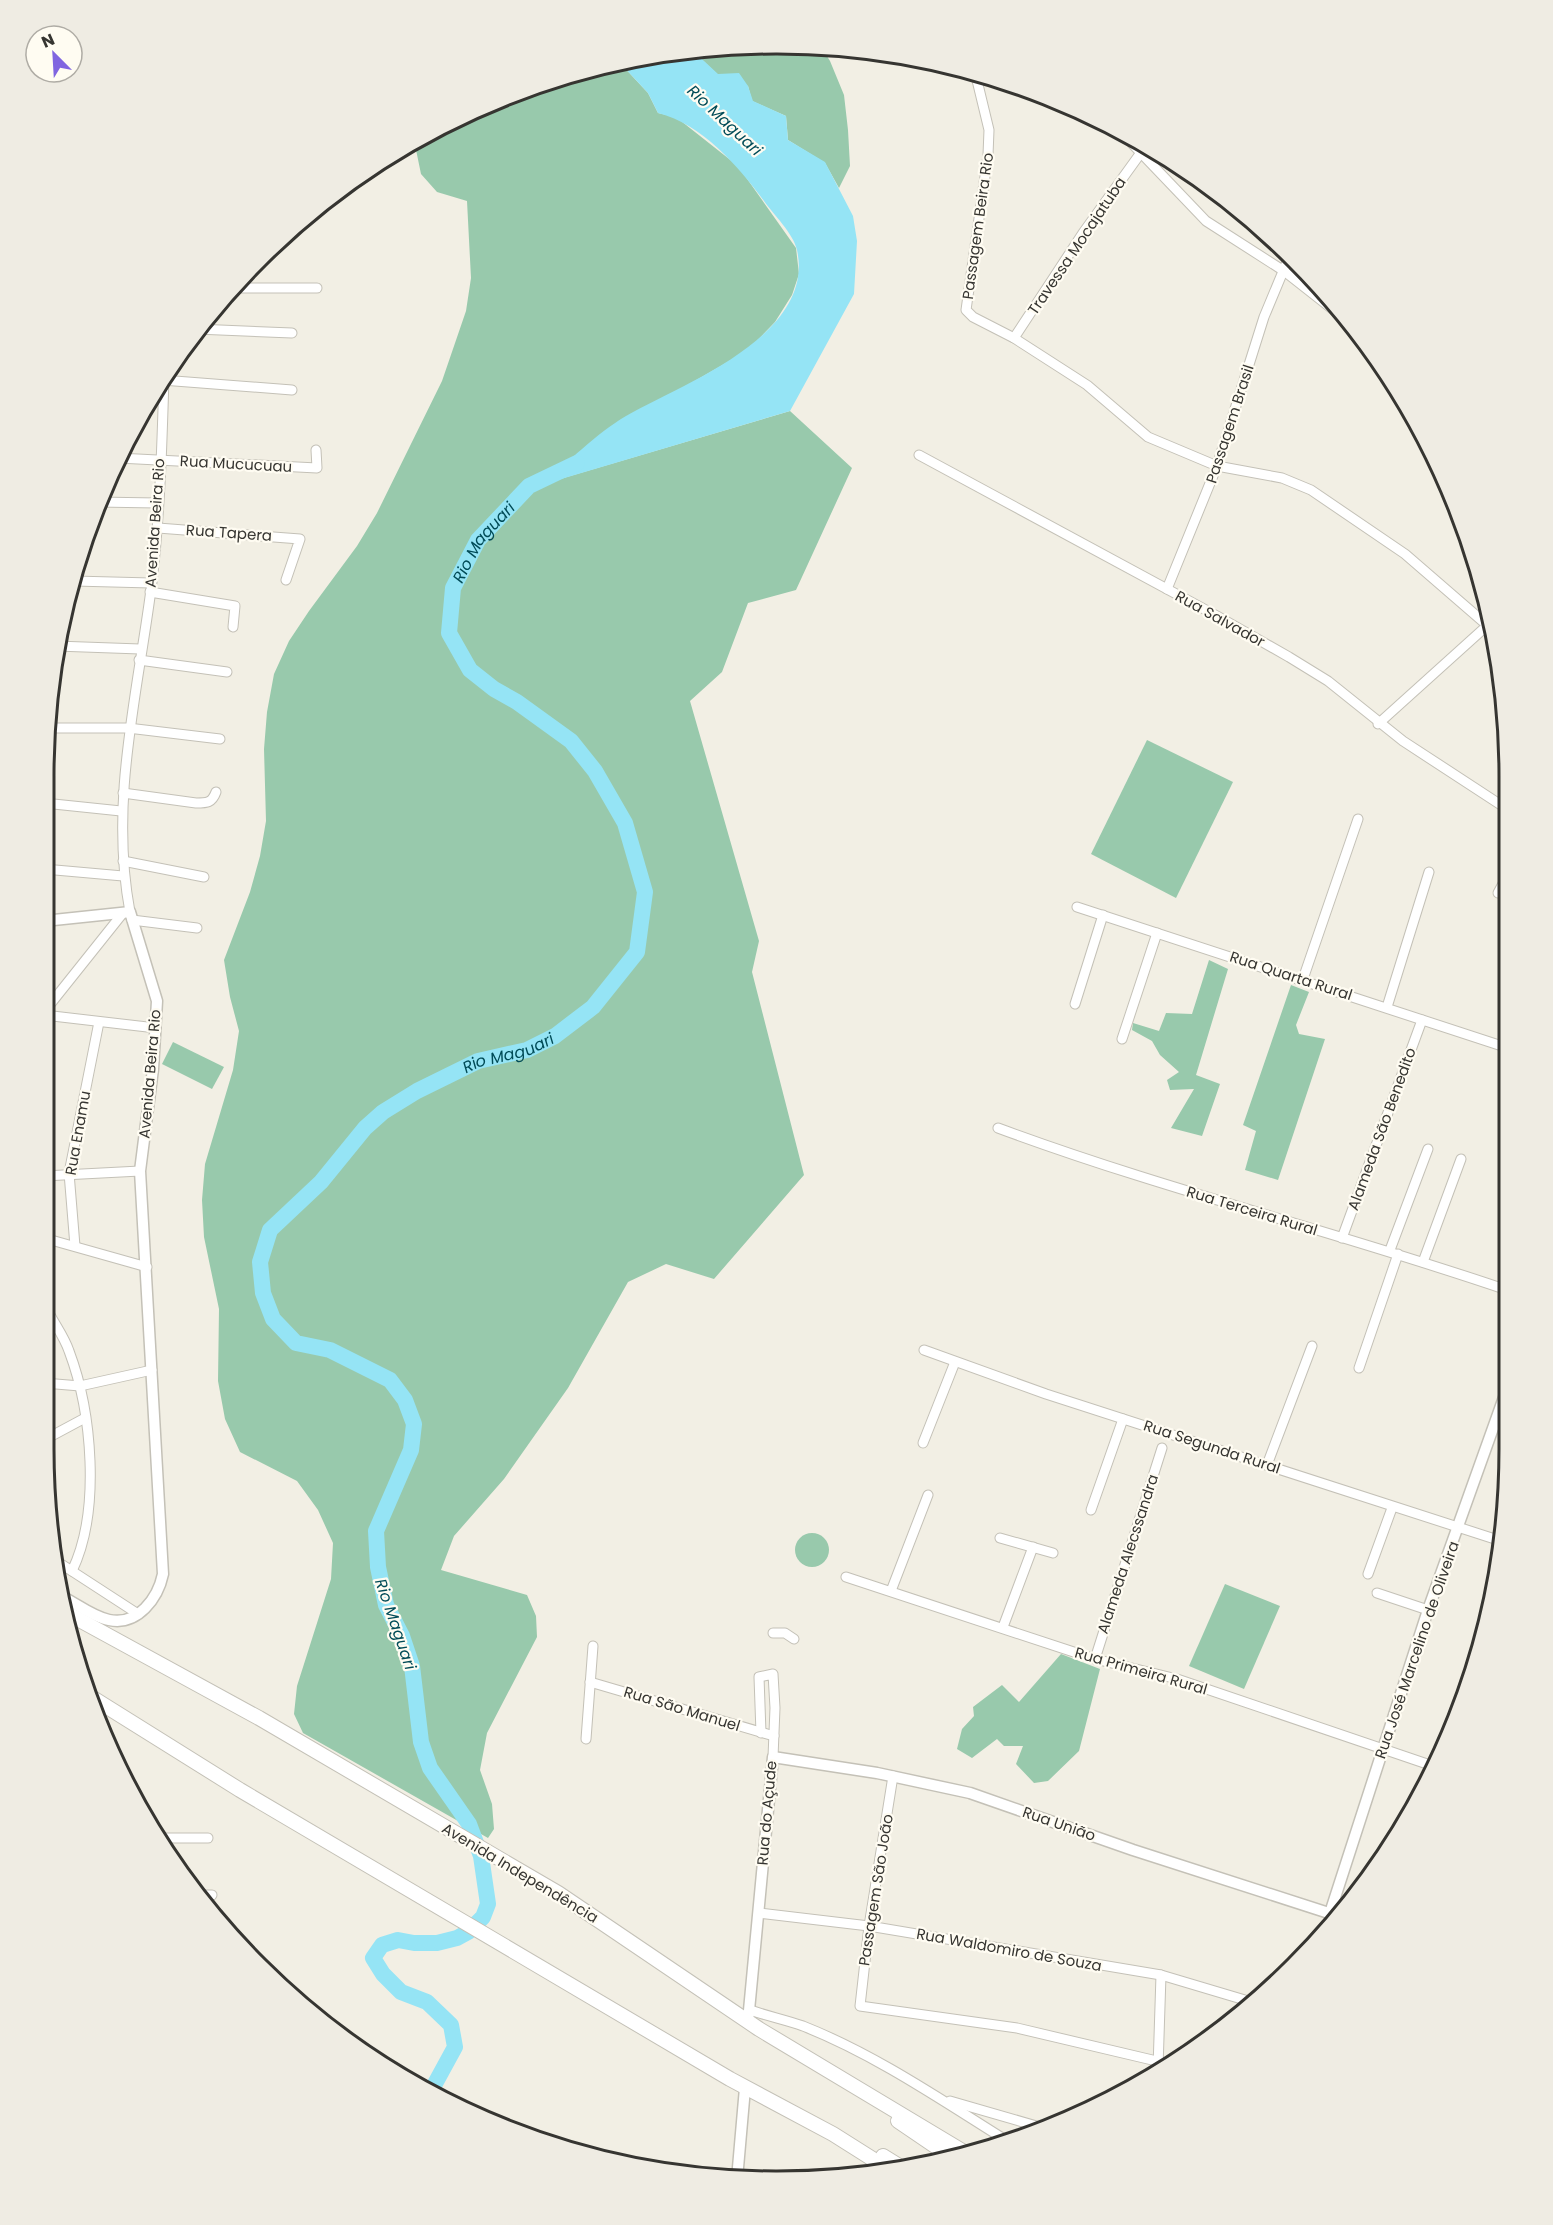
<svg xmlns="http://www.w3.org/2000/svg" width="1553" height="2225" font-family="Poppins,sans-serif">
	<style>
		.green { fill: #98c9ac }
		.water { fill: #95e4f5 }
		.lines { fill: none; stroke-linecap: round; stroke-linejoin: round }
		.river { stroke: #95e4f5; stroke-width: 16 }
		.minor-casing { stroke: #c4c1b7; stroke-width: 11 }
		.tertiary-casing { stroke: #c4c1b7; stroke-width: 13 }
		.primary-casing { stroke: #c4c1b7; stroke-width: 16 }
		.minor { stroke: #fff; stroke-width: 9 }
		.tertiary { stroke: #fff; stroke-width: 10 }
		.primary { stroke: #fff; stroke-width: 14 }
		.labels { text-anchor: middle; stroke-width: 4.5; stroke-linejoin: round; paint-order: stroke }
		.street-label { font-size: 15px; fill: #363531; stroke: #fffcf2 }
		.water-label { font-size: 16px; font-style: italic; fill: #004b57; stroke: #fffcf2 }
		.rim { fill: none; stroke: #363531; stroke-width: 3 }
	</style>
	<rect width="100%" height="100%" fill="#f2efe4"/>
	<g class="green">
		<polygon points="820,45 830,61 844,95 848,130 850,166 839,188 825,163 788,140 786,116 752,101 748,86 718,75 691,49"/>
		<polygon points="621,64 648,93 658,113 676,117 738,166 796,248 799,274 792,295 775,322 747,351 693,382 543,484 790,411 852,468 796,590 748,603 722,672 690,701 759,941 752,972 804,1175 714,1279 666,1264 628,1282 568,1388 504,1479 454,1536 441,1570 527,1595 536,1616 537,1637 487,1733 480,1770 492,1804 494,1829 488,1838 303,1733 294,1714 297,1686 331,1579 333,1543 318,1510 297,1481 240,1452 225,1419 218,1381 219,1309 204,1237 202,1200 205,1164 233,1070 239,1031 230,997 224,960 250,892 260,856 266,821 264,749 267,712 274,674 289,641 309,611 357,546 377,513 442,381 466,311 471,278 467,201 437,192 421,174 414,140 541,83"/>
		<polygon points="1147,740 1233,782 1176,898 1091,854"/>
		<polygon points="1209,960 1228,969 1196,1075 1220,1084 1202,1136 1171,1128 1194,1089 1170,1090 1167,1080 1179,1072 1160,1055 1152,1041 1132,1030 1133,1023 1159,1031 1166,1013 1192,1014"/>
		<polygon points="1291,985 1309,992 1296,1025 1299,1034 1325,1039 1278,1180 1245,1170 1256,1131 1243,1125"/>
		<polygon points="173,1042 224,1067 212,1089 162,1064"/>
		<circle cx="812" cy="1550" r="17"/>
		<polygon points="1225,1584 1280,1606 1244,1689 1189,1666"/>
		<polygon points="1061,1654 1100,1669 1079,1751 1048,1781 1034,1783 1016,1764 1023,1746 1004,1746 997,1739 972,1758 957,1749 962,1729 974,1716 973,1707 1002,1685 1019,1702"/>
	</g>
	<path class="water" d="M691,49L718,74L739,73L748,86L753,101L786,116L788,140L825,162L853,216L857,241L854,294L790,411L541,485C567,463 597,433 626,416C682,384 816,336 797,250C793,233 774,215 764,201C738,166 702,124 658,113L648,93L621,64Z"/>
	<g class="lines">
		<path class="river" id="s1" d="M431,2091L455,2047L451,2025L427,2002L401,1992L383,1974L373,1958L382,1945L398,1940L414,1943H437L457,1938L468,1932L483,1917L488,1904L481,1856L469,1824L430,1768L421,1742L412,1666L402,1636L386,1605L378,1567L376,1531L411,1450L414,1424L405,1400L390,1380L330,1350L296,1343L273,1319L263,1293L260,1262L270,1230L321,1182L365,1128L383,1112L417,1091L478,1061L527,1050L555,1036L593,1007L637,952L645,892L625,823L595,771L571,741L517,702L494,689L470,670L449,633L453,588L478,540L529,486L577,463"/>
		<defs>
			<g id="minor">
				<polyline points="975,72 989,130 988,155 966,310 973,317 1014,338 1087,385 1148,437 1217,466 1282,478 1311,490 1405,554 1487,625"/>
				<polyline points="1119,130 1206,221 1284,271 1345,319"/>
				<polyline points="235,288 317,288"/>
				<polyline points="196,329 292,333"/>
				<polyline points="1014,338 1083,233 1140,154"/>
				<polyline points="162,380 292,390"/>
				<polyline points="919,455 1217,616 1289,657 1328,681 1403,741 1504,807"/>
				<polyline points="118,458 317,468 316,450"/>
				<polyline points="97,502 157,503"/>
				<polyline points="158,528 300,539 286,580"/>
				<polyline points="74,581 151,583"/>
				<polyline points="1167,589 1217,466 1264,317 1289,257"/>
				<polyline points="150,592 235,606 233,627"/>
				<polyline points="56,646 140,649"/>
				<polyline points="139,660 227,672"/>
				<polyline points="1378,724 1490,623"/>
				<polyline points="48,728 128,728 220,739"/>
				<path d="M123,793L196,803C207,803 212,803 216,792"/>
				<polyline points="44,803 121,811"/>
				<polyline points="123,861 204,877"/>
				<polyline points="44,869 123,876"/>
				<polyline points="1498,893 1504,882"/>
				<polyline points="1077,907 1505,1047"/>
				<path d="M130,912C109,800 138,693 152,582C160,514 162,445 164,377"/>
				<polyline points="132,920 197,928"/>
				<polyline points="1303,979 1358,819"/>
				<polyline points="1075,1004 1103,915"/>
				<polyline points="1387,1007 1429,872"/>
				<polyline points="44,1012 123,913"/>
				<polyline points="44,1015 156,1028"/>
				<polyline points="1122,1039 1157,933"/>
				<path d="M998,1128C1165,1190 1338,1232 1507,1290"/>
				<polyline points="44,1176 140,1171"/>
				<polyline points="44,1238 147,1267"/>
				<polyline points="1342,1238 1422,1020"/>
				<polyline points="75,1246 69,1173 99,1022"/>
				<polyline points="1390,1250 1428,1149"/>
				<polyline points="1423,1262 1461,1159"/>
				<path d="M44,1302C50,1319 63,1333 69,1351C92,1412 101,1511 72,1571"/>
				<polyline points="924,1350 1046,1394 1501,1541"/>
				<polyline points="1359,1368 1398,1254"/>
				<polyline points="44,1383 80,1386 152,1370"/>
				<polyline points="44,1440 85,1418"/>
				<polyline points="923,1443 955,1362"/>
				<polyline points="1267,1465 1312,1346"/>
				<polyline points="1091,1510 1123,1419"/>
				<polyline points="1000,1538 1053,1553"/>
				<polyline points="58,1562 138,1614"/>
				<polyline points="1368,1574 1392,1508"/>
				<polyline points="846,1577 1095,1659 1177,1679 1436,1767"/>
				<polyline points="891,1591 928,1495"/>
				<polyline points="1377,1593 1428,1610"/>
				<polyline points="1003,1627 1033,1547"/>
				<polyline points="773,1633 785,1633 794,1639"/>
				<polyline points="1095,1659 1162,1448"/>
				<polyline points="590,1682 774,1736"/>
				<polyline points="761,1733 759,1677 773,1674 775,1708 773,1757"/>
				<polyline points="586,1739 593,1646"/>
				<polyline points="893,1776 869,1926 860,2006 1017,2028 1165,2063"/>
				<polyline points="157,1838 208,1838"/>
				<polyline points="201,1895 212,1895"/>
				<polyline points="759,1913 869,1926 1161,1975 1255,2003"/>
				<path d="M750,2010C767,2016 786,2020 803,2026C874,2054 940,2099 1004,2139"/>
				<polyline points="1158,2068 1161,1975"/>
				<polyline points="950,2101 1040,2127"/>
			</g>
			<g id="tertiary">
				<path d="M44,921L130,912L157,1001L153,1069L140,1171L163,1574C158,1598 138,1626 109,1620C93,1617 77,1604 63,1597"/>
				<polyline points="1330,1913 1428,1610 1507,1389"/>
				<polyline points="748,2021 773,1757 877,1773 970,1793 1133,1850 1338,1916"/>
				<polyline points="737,2179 745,2088"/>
			</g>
			<g id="primary">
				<polyline points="65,1612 259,1718 558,1893 759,2029 964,2152"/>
				<polyline points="88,1695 240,1790 730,2079 833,2134 890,2170"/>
				<polyline points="898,2121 951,2157"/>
				<polyline points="883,2156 904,2169"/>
			</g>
		</defs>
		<use href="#minor" class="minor-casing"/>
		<use href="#tertiary" class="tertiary-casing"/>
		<use href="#primary" class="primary-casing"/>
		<use href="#minor" class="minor"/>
		<use href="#tertiary" class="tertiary"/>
		<use href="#primary" class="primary"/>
	</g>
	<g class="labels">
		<g class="street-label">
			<text transform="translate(978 226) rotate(-82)" y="5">Passagem Beira Rio</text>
			<text transform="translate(1077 246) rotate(-56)" y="5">Travessa Mocajatuba</text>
			<text transform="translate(1230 424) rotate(-72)" y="5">Passagem Brasil</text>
			<text transform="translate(236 464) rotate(3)" y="5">Rua Mucucuau</text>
			<text transform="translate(155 523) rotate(-86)" y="5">Avenida Beira Rio</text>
			<text transform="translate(229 533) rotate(4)" y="5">Rua Tapera</text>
			<text transform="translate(1220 619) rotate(29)" y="5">Rua Salvador</text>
			<text transform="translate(1291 976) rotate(18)" y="5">Rua Quarta Rural</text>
			<text transform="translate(150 1074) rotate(-85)" y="5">Avenida Beira Rio</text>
			<text transform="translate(1382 1129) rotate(-70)" y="5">Alameda São Benedito</text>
			<text transform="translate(78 1133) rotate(-80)" y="5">Rua Enamu</text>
			<text transform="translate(1252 1211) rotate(17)" y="5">Rua Terceira Rural</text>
			<text transform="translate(1212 1447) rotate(18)" y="5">Rua Segunda Rural</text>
			<text transform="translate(1128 1554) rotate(-72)" y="5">Alameda Alecssandra</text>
			<text transform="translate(1417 1650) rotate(-71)" y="5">Rua José Marcelino de Oliveira</text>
			<text transform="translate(1141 1671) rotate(16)" y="5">Rua Primeira Rural</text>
			<text transform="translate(682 1709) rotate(17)" y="5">Rua São Manuel</text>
			<text transform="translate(767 1813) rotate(-85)" y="5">Rua do Açude</text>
			<text transform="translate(1059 1824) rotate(19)" y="5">Rua União</text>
			<text transform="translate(520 1873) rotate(31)" y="5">Avenida Independência</text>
			<text transform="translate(876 1890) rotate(-81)" y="5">Passagem São João</text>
			<text transform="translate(1009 1950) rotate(10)" y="5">Rua Waldomiro de Souza</text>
		</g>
		<g class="water-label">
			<text transform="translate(725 120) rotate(43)" y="6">Rio Maguari</text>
			<text dy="6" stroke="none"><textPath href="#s1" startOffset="2076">Rio Maguari</textPath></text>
			<text dy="6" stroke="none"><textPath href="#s1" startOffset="1410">Rio Maguari</textPath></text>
			<text transform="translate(396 1624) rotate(71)" y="6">Rio Maguari</text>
		</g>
	</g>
	<path d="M0 0H1553V2225H0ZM776 54H777A722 722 0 0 1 1499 776V1449A722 722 0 0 1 777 2171H776A722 722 0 0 1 54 1449V776A722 722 0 0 1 776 54Z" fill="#efece3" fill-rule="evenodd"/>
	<path class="rim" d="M776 54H777A722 722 0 0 1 1499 776V1449A722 722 0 0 1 777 2171H776A722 722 0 0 1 54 1449V776A722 722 0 0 1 776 54Z"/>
	<g transform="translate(54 54) rotate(336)"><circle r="28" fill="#fffcf2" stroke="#afaca5" stroke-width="1.5"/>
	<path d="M0-4.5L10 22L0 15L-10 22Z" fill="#8065e0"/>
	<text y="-9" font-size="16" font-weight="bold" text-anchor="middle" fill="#363531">N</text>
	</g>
</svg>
